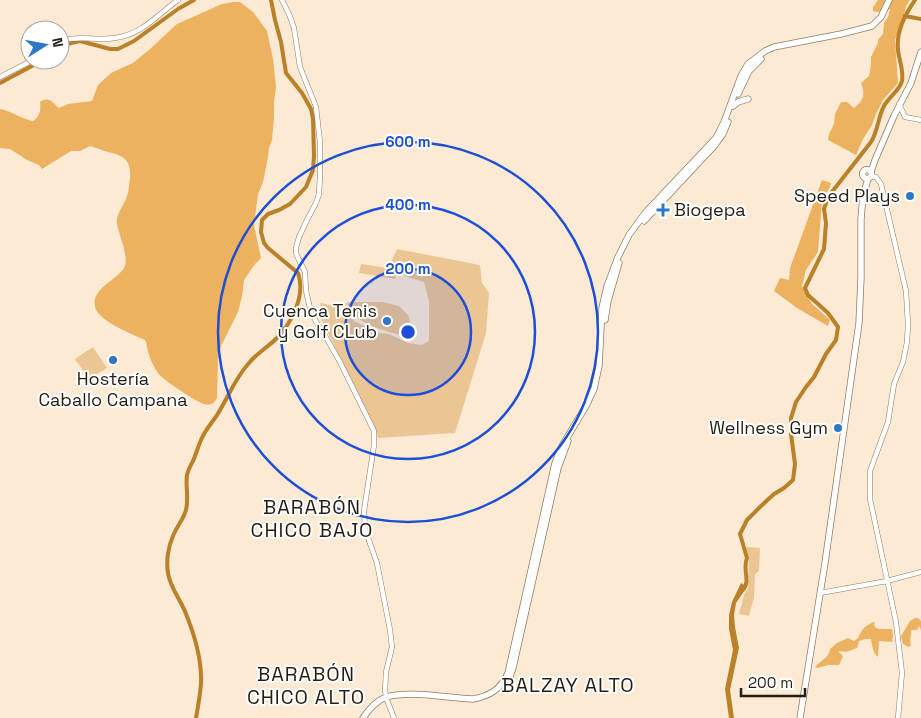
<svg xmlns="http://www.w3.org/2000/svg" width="921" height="718" font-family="'Space Grotesk',sans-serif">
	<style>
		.green { fill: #ebc594 }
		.forest { fill: #edb25f }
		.water { fill: #ba8129 }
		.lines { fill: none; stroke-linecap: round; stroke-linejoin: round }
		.river { stroke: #ba8129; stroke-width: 4 }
		.secondary-casing { stroke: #8f7c62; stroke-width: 5.5 }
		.primary-casing { stroke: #8f7c62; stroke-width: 7 }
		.secondary { stroke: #fff; stroke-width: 4.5 }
		.primary { stroke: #fff; stroke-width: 5.5 }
		.ring { fill: none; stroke: #1d4ed8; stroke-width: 2.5 }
		.poi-dot { fill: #2e77c8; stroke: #fff; stroke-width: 2 }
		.labels { text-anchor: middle; stroke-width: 4; stroke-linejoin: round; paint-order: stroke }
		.poi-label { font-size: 18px; fill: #251d13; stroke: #fff; text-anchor: end }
		.quarter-label { font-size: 20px; letter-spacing: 1px; fill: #251d13; stroke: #fff }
		.centre { fill: #1d4ed8; stroke: #fff; stroke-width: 2.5 }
		.ring-label { font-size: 15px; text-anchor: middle; font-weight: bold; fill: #1d4ed8; stroke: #fff; stroke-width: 4; stroke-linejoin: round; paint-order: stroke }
	</style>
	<rect width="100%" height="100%" fill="#fcead4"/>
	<g class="green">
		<polygon points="397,249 480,265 482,283 489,293 486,333 455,433 378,438 373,423 321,319 320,306 321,303 339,307 354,321 379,333 389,334 408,343 422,345 429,341 429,301 424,282 407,277 398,271 395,279 359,273 361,264 395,269 392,260"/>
		<path d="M349,302H383L399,306L408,315L414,335V339C390,331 358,328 345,303Z"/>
		<polygon points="93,347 107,368 89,379 75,359"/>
		<polygon points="746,547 760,548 759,571 755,574 754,598 749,616 739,614 744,595 748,588 749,558"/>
	</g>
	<g class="forest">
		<path d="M878,0H910L906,6L903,20L895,40L898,83L883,100L876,114L872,125L863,139L856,155L828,140L829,134L834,124L835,114L841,102H847L854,108C863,101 866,94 861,83L869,76L871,65V57L878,43V40L883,34L884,23L888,17L890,9L878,12L873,11V7Z"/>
		<path d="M234,2H240L253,12L267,31L273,59L276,87L274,102V118L272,140L269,148L268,157L263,182L258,194L254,225L261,258L255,264L244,280L242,296L238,312L221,346L218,359L217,398C214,404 210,406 204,404C195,401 163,380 158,373C154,367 150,359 148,352C147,347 147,344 145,340C132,334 98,321 95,307C91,288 116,281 124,268C130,258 119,236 117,224C116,214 122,208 126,199C129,192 129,185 130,177C131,157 121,155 104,151C99,149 95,147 90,146L80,151H71L42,169L39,165L27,160L10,149L0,148V109C12,111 21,119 33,121C40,116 41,110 40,102C49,96 52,102 59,108L68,104L92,101L98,85L111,73L133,63L150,49L177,24L222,4Z"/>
		<polygon points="822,180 831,183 830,187 822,201 818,252 806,270 802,286 812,304 830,320 828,326 797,308 774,291 780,278 789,280 790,268"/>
		<path d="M915,618H918L921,621V630L919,626L917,630H911C912,635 909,640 911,645L909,647L903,644L901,636L910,621Z"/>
		<path d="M874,622H875L874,625L876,628L880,629H892L893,636L892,642L879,641L878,657C873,653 872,645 871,639H865L859,641L857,648L846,652L839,651V652L843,656L839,665H828L818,668L815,667C820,661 830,657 830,649L837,643L848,638L854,641C860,638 859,633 864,628C867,625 870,624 874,622Z"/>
	</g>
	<polygon class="water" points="741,583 747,587 736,603 734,615 735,627 739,648 730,690 734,718 729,718 725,689 733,650 729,629 729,615 732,602"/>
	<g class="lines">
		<g class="river">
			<polyline points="905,16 921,19"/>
			<polyline points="60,47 71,43 80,41 110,49 118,49 134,41 178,9 194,0"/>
			<polyline points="0,83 32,66 41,60"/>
			<path d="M743,590C751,581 742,569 747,558L740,534L747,520L761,506L774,494L784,488L793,480L795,464L791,434V418L796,402L806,387L814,377L826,354L836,340L838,327L828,313L808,295L805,288L824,249L826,223L824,209L828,197L871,142C878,131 878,117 884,106C889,97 900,90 902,81C904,71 899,60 898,50C896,31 905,15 915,0"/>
			<path d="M196,718C198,707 200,695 201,684C202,660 195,636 186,614C181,600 170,588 168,573C166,562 168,547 173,536C176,528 182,521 185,513C190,501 185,487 187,475C188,470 191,465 193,461C196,454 198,447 201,440C205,430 212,423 217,415C228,398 235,378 249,363C257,353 268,347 277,338C292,322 306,295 298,273L268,248L264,243L261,232L262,220L268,214L279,210L290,204L306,187L313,170L314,156L313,119L311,109L302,93L286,73L281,42L275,20L271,0"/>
		</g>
		<defs>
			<g id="secondary">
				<polyline points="282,0 289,14 294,28 300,67 316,107 320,142 320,175 319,194 316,203 307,220 299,237 296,248 296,253 299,260 305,272 306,291 311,312 318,325 323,332 340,362 374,431 374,445 364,511 365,529 377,563 390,630 392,647 386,672 385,691 387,700 394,718"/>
				<path d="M60,41C78,35 96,41 115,38C143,34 157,15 178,0"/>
				<polyline points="0,77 33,60"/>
				<polyline points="899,104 905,117 921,120"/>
				<polyline points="871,176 876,177 881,184 906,291 908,324 907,342 903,362 894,384 888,422 870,471 870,499 896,622 902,673 898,718"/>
				<polyline points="820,593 887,581 921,572"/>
			</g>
			<g id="primary">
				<polyline points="738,94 749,71 761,59"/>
				<polyline points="733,106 738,102 748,99"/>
				<circle cx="867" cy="174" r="4.5"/>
				<polyline points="871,172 875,160 894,116 911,83 921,52"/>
				<polyline points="644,221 715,145 723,134 728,122"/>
				<polyline points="605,320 608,301 619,263"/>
				<polyline points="510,677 513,668 558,468 568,441"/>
				<path d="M363,718C369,709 376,701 386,697C408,690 449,698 473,699C490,696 501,689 508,673L555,463L562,446L586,406L594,389L599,366L602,308L607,286L618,257L629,235L646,212L716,138L724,122L741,76L748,64L765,51L774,47L841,34L872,26L881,17L889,0"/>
				<polyline points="800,718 825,563 859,323 861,278 861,219 863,196 868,179"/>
			</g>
		</defs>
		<use href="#secondary" class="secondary-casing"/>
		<use href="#primary" class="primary-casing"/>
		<use href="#secondary" class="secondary"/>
		<use href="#primary" class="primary"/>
	</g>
	<circle cx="408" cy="332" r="63" fill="#1d4ed8" fill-opacity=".12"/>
	<g class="ring">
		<circle cx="408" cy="332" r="63"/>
		<circle cx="408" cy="332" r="127"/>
		<circle cx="408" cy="332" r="190"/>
	</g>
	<g class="poi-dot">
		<circle cx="910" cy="196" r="5"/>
		<path d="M660.5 202.5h5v5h5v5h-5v5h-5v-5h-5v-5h5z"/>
		<circle cx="387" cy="321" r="5"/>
		<circle cx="113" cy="360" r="5"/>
		<circle cx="838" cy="428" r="5"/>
	</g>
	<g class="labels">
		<g class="poi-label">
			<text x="900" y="202">Speed Plays</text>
			<text x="674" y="216" text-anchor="start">Biogepa</text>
			<text x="377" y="317">Cuenca Tenis<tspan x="377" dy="21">y Golf CLub</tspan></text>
			<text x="113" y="385" text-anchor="middle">Hostería<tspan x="113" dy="21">Caballo Campana</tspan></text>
			<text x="828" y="434">Wellness Gym</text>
		</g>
		<g class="quarter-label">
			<text x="312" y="514">BARABÓN<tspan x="312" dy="23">CHICO BAJO</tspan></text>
			<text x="306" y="681">BARABÓN<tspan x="306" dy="23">CHICO ALTO</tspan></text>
			<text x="568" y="692">BALZAY ALTO</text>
		</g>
	</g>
	<circle cx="408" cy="332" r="8" class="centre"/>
	<g class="ring-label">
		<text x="408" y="147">600 m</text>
		<text x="408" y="210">400 m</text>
		<text x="408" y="274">200 m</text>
	</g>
	<g transform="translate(45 45) rotate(79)"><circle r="24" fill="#ffffff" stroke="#a8a5a1"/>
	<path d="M0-4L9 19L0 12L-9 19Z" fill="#2e77c8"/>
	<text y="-8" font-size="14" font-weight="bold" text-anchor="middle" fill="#251d13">N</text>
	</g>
	<path d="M741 688v8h64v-8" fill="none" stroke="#251d13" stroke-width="2.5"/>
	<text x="748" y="688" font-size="15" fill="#251d13" stroke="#ffffff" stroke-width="4" paint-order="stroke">200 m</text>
</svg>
